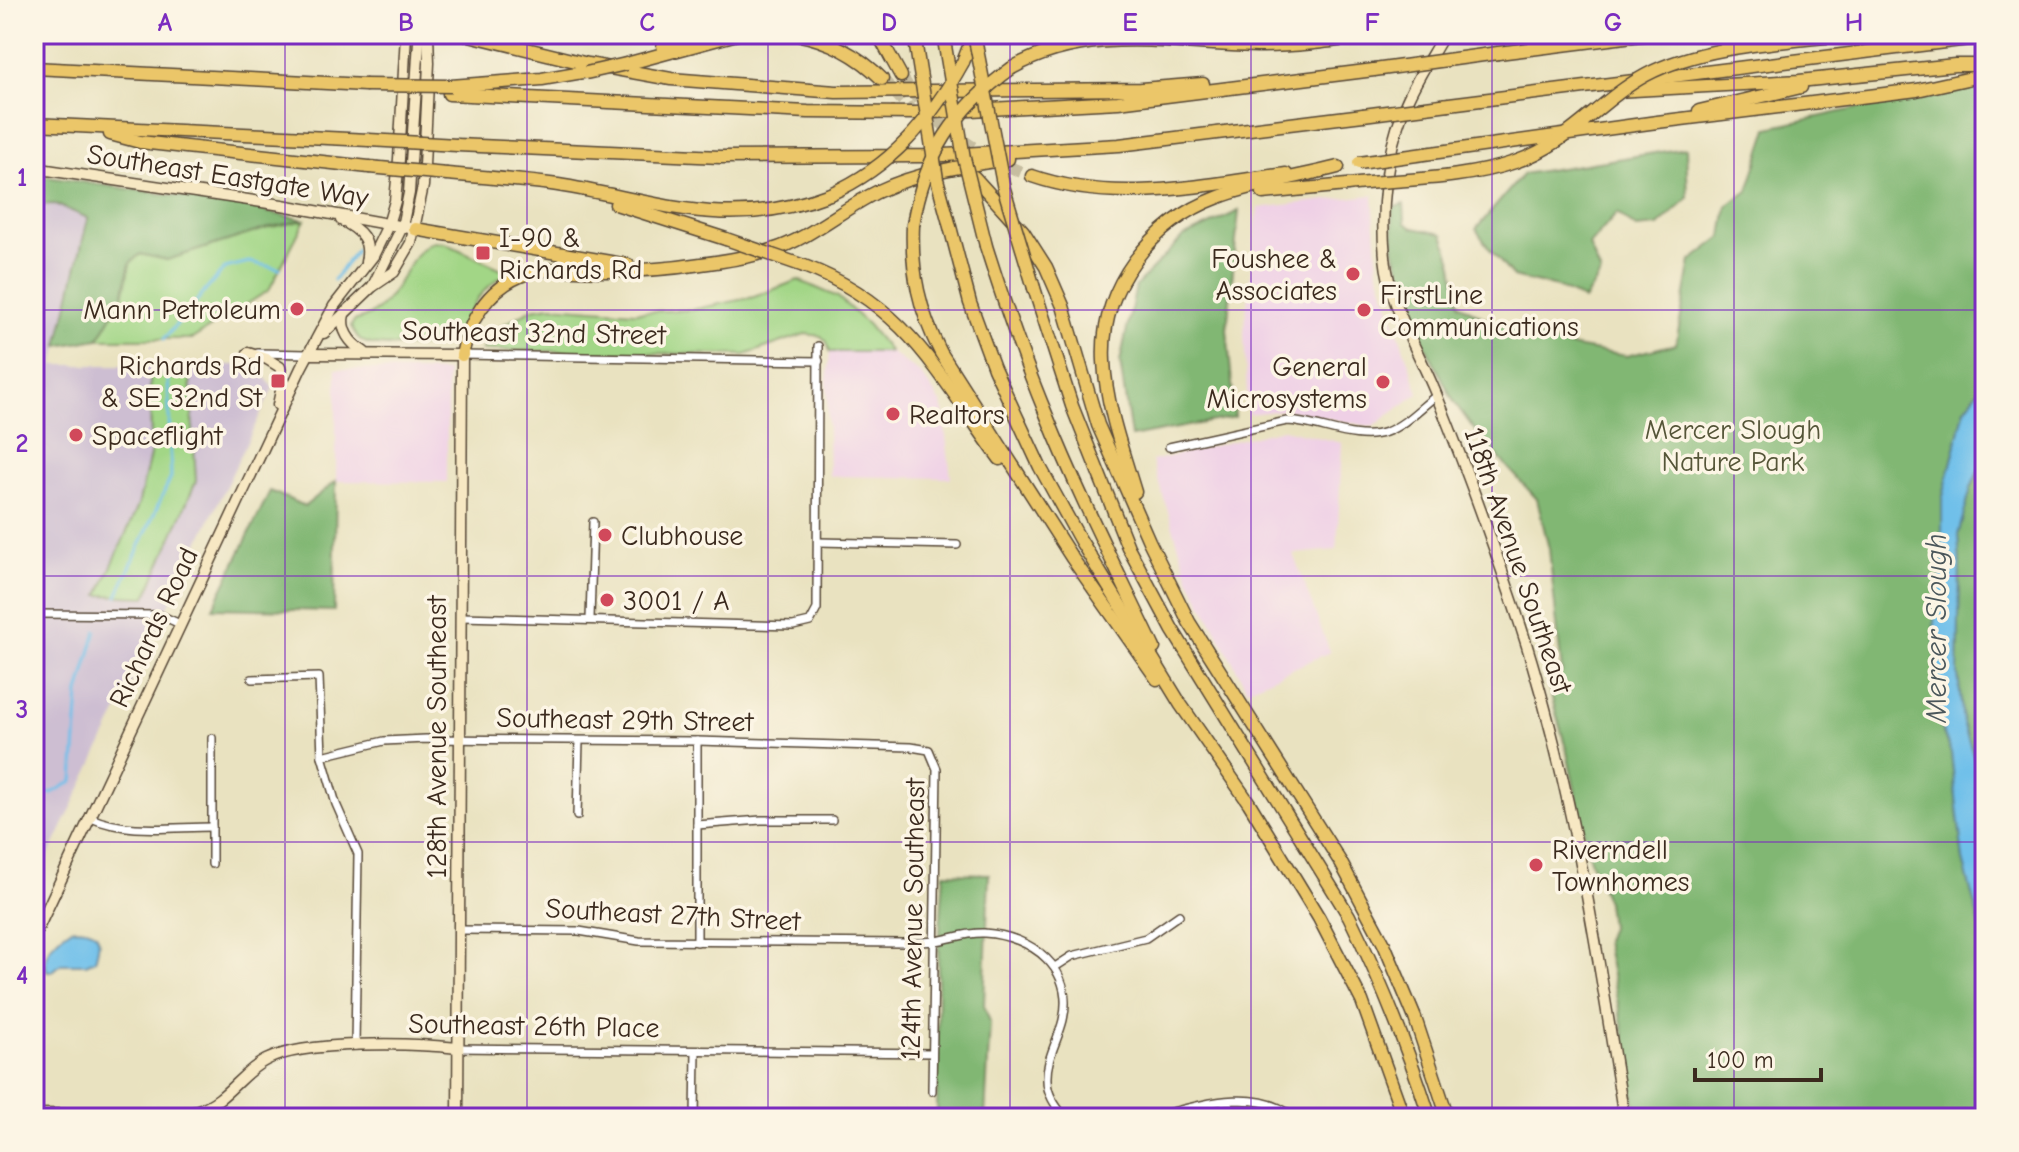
<svg xmlns="http://www.w3.org/2000/svg" width="2019" height="1152" font-family="'Comic Neue',sans-serif">
	<style>
		.built { fill: #efd0e6 }
		.industrial { fill: #cdbed2 }
		.green { fill: #a2d686; stroke: #6e8052; stroke-width: 2 }
		.forest { fill: #81b773; stroke: #5e7048; stroke-width: 2 }
		.water { fill: #6fc0ea; stroke: #557584; stroke-width: 2 }
		.lines { fill: none; stroke-linecap: round; stroke-linejoin: round }
		.stream { stroke: #6fc0ea; stroke-width: 3 }
		.highway-tunnel { stroke: #c6bda0; stroke-width: 12; stroke-dasharray: 12 6; stroke-linecap: butt }
		.street-casing { stroke: #554636; stroke-width: 10 }
		.secondary-casing { stroke: #554636; stroke-width: 13 }
		.highway-casing { stroke: #554636; stroke-width: 15 }
		.street { stroke: #fff; stroke-width: 7 }
		.secondary { stroke: #f7e8c3; stroke-width: 10 }
		.highway { stroke: #ebc669; stroke-width: 12 }
		.highway-bridge-casing { stroke: #554636; stroke-width: 15; stroke-linecap: butt }
		.highway-bridge { stroke: #ebc669; stroke-width: 12 }
		.grid { fill: none; stroke: #7b2cbf; stroke-width: 2; stroke-opacity: 0.55 }
		.poi-dot { fill: #d1495b; stroke: #fcf5e5; stroke-width: 3 }
		.labels { text-anchor: middle; stroke-width: 7; stroke-linejoin: round; paint-order: stroke }
		.street-label { font-size: 28px; fill: #3b2a1e; stroke: #fcf5e5 }
		.poi-label { font-size: 28px; fill: #3b2a1e; stroke: #fcf5e5; text-anchor: start }
		.park-label { font-size: 28px; fill: #555538; stroke: #fcf5e5 }
		.water-label { font-size: 30px; font-style: italic; fill: #4b575b; stroke: #fcf5e5 }
		.neatline { fill: none; stroke: #7b2cbf; stroke-width: 3 }
		.grid-label { font-size: 26px; text-anchor: middle; font-weight: bold; fill: #7b2cbf }
	</style>
	<rect width="100%" height="100%" fill="#fcf5e5"/>
	<filter id="ink" filterUnits="userSpaceOnUse"><feTurbulence type="fractalNoise" baseFrequency=".0125" numOctaves="2"/><feDisplacementMap in="SourceGraphic" scale="16" xChannelSelector="R" yChannelSelector="G"/><feConvolveMatrix kernelMatrix="1 2 1 2 8 2 1 2 1" color-interpolation-filters="sRGB"/></filter>
	<filter id="wash" filterUnits="userSpaceOnUse"><feTurbulence type="fractalNoise" baseFrequency=".006" numOctaves="4" result="noise"/><feDisplacementMap in="SourceGraphic" scale="32" xChannelSelector="R" yChannelSelector="G"/><feGaussianBlur stdDeviation="1.8" result="paint"/><feColorMatrix in="noise" values="0 0 0 0 0 0 0 0 0 0 0 0 0 0 0 0 0 1.4 0 .05"/><feComposite in="paint" operator="in"/></filter>
	<g filter="url(#wash)">
		<rect width="100%" height="100%" fill="#e9e2c0"/>
		<g class="built">
			<polygon points="1373,195 1378,273 1419,393 1373,427 1285,410 1248,414 1244,333 1258,208"/>
			<polygon points="830,352 890,352 920,373 942,404 951,478 829,476 827,381"/>
			<polygon points="336,369 447,372 447,482 336,481"/>
			<polygon points="1283,429 1342,443 1337,550 1293,554 1330,652 1247,689 1189,578 1152,461"/>
		</g>
		<polygon class="industrial" points="55,204 88,218 54,365 257,365 273,388 34,886 34,205"/>
		<g class="green">
			<polygon points="305,220 269,290 192,339 98,339 123,296 130,263 140,254 167,260 271,227"/>
			<path d="M433,242L445,243L508,272C490,284 476,296 467,317C465,323 464,334 459,340C452,349 379,347 367,343C359,341 354,333 351,326L354,321C399,311 404,252 433,242Z"/>
			<polygon points="798,280 838,297 868,325 890,352 830,352 827,342 821,336 805,334 745,355 482,350 501,326 532,309 551,306 635,312 691,310 754,297"/>
			<polygon points="150,375 190,376 196,481 146,597 99,595 138,506 151,451"/>
		</g>
		<g class="forest">
			<polygon points="1985,80 1985,381 1965,409 1942,500 1942,566 1934,613 1937,683 1935,712 1951,753 1963,860 1985,943 1985,1118 1637,1118 1622,1023 1605,941 1610,927 1607,902 1589,857 1567,752 1548,684 1562,672 1549,549 1537,499 1480,437 1454,402 1419,333 1394,249 1392,208 1404,204 1405,223 1413,228 1443,234 1453,265 1459,304 1494,323 1558,344 1626,356 1676,344 1691,261 1722,237 1727,206 1748,191 1768,128"/>
			<polygon points="1686,148 1688,198 1658,226 1636,228 1617,213 1589,245 1601,274 1584,300 1557,287 1513,277 1488,247 1476,229 1523,174"/>
			<polygon points="34,175 265,209 266,212 305,220 271,227 167,260 140,254 130,263 123,296 98,339 58,346 88,218 55,204 34,205"/>
			<polygon points="1239,211 1227,329 1235,417 1131,437 1120,362 1136,286 1183,237"/>
			<polygon points="1985,456 1985,825 1976,764 1963,723 1958,674 1960,564 1958,535 1971,488"/>
			<polygon points="336,481 334,611 213,608 270,491 305,506"/>
			<polygon points="944,873 989,874 984,1005 990,1022 985,1118 937,1118 938,959"/>
		</g>
		<g class="water">
			<polygon points="1985,381 1985,456 1971,488 1958,535 1960,564 1958,674 1963,723 1976,764 1985,825 1985,944 1963,860 1951,753 1935,712 1937,683 1934,613 1942,566 1942,500 1965,409"/>
			<path d="M72,928C99,928 103,935 95,960L86,964H61L53,971H47C40,952 58,937 72,928Z"/>
		</g>
		<g class="lines">
			<g class="stream">
				<polyline points="334,280 356,250"/>
				<polyline points="164,339 225,268 249,262 280,269"/>
				<polyline points="117,596 171,477 168,376"/>
				<polyline points="34,793 52,793 73,781 79,693 96,631"/>
			</g>
		</g>
	</g>
	<g filter="url(#ink)">
		<g class="lines">
			<g class="highway-tunnel">
				<path d="M901,76C932,124 979,157 1032,176"/>
				<polyline points="882,79 920,119"/>
			</g>
			<defs>
				<g id="street">
					<polyline points="258,353 308,354"/>
					<polyline points="462,355 819,361"/>
					<path d="M1169,447L1287,421C1319,422 1355,443 1386,432C1405,425 1421,407 1437,395"/>
					<polyline points="818,542 957,545"/>
					<polyline points="34,614 160,615 180,624"/>
					<polyline points="461,617 793,626 810,622 817,609 818,346"/>
					<polyline points="590,619 593,522"/>
					<polyline points="252,679 319,677 322,756 336,804 358,854 355,1046"/>
					<polyline points="212,738 212,864"/>
					<polyline points="322,756 384,741 426,739 697,741 911,747 929,750 937,769 932,1091"/>
					<polyline points="577,816 579,741"/>
					<path d="M91,818C127,834 172,827 212,827"/>
					<polyline points="697,825 761,820 832,820"/>
					<path d="M459,930L579,931L639,941L904,943C914,942 925,942 935,941C951,939 967,932 984,933C1032,936 1075,968 1063,1020C1058,1041 1046,1058 1047,1080C1047,1095 1056,1106 1065,1118"/>
					<polyline points="697,942 697,741"/>
					<polyline points="1055,967 1072,956 1146,938 1179,915"/>
					<polyline points="458,1048 932,1053"/>
					<polyline points="695,1118 696,1051"/>
					<path d="M1149,1118C1194,1107 1255,1084 1295,1118"/>
				</g>
				<g id="secondary">
					<path d="M1444,34C1431,58 1414,82 1404,108C1386,155 1380,208 1385,257C1390,309 1420,352 1438,399C1465,466 1490,535 1513,603C1570,770 1597,945 1624,1118"/>
					<polyline points="34,168 282,205 415,229"/>
					<path d="M341,220C361,230 371,240 366,262"/>
					<polyline points="373,286 402,227 409,193 419,41 422,34"/>
					<path d="M344,314C340,330 350,343 364,352"/>
					<polyline points="324,333 372,287 394,272 411,243 423,186 429,63 428,34"/>
					<polyline points="248,353 267,359 280,367 283,381 278,405"/>
					<polyline points="308,354 462,355 458,1118"/>
					<polyline points="34,937 301,368 334,306 373,256 388,225 395,201 399,159 406,34"/>
					<path d="M34,1114C64,1114 95,1115 125,1115C149,1115 174,1117 198,1110C227,1101 240,1073 266,1060C305,1040 413,1043 458,1048"/>
				</g>
				<g id="highway">
					<polyline points="465,34 588,64 671,79 836,92 1141,89 1203,84"/>
					<path d="M796,34C829,40 859,56 882,79"/>
					<polyline points="878,34 901,76"/>
					<polyline points="1234,34 1302,37"/>
					<polyline points="663,46 689,34"/>
					<polyline points="1498,53 1649,34"/>
					<polyline points="963,62 974,34"/>
					<polyline points="626,64 737,34"/>
					<polyline points="34,68 365,85"/>
					<path d="M1012,68C1092,23 1177,46 1263,46C1304,46 1345,39 1385,34"/>
					<polyline points="451,86 542,79 594,70"/>
					<polyline points="1616,91 1799,81 1955,65 1985,65"/>
					<polyline points="449,94 808,112 915,113 1118,102 1374,70"/>
					<polyline points="1449,104 1985,37"/>
					<polyline points="1699,111 1801,87"/>
					<polyline points="1657,122 1917,90 1985,75"/>
					<polyline points="34,124 369,140"/>
					<polyline points="110,134 140,142 369,167"/>
					<polyline points="457,145 720,157 927,156 1119,145 1363,115"/>
					<path d="M447,174C484,177 521,180 558,185C658,201 728,233 830,194"/>
					<path d="M1032,176C1116,205 1200,185 1286,174"/>
					<polyline points="974,177 1023,231 1046,267 1063,306 1098,425 1149,541 1189,622 1341,863 1384,944 1415,1018 1448,1118"/>
					<polyline points="1263,193 1347,185"/>
					<polyline points="616,204 726,239"/>
					<polyline points="949,223 970,303 994,368 1040,467 1079,538 1181,705 1249,803 1319,918 1362,1001 1404,1118"/>
					<path d="M913,225C911,272 919,311 941,353L1072,558L1157,679"/>
					<polyline points="415,229 628,265"/>
					<path d="M986,246C1004,303 1023,359 1046,414C1078,494 1117,570 1154,648"/>
					<path d="M804,266C907,304 939,376 1000,459"/>
					<path d="M1034,288L1072,406L1128,547L1172,629L1349,916C1381,981 1408,1049 1430,1118"/>
					<path d="M462,355C469,321 487,290 520,276C546,265 577,271 605,271C637,271 669,269 701,264C725,261 750,257 772,250C811,238 843,208 879,191C919,172 964,166 1008,159"/>
					<path d="M1135,492C1122,449 1106,405 1104,361C1100,287 1152,222 1219,197C1257,183 1299,177 1338,167"/>
				</g>
			</defs>
			<use href="#street" class="street-casing"/>
			<use href="#secondary" class="secondary-casing"/>
			<use href="#highway" class="highway-casing"/>
			<use href="#street" class="street"/>
			<use href="#secondary" class="secondary"/>
			<use href="#highway" class="highway"/>
			<defs>
				<g id="highway-bridge">
					<polyline points="914,34 937,179 949,223"/>
					<polyline points="974,34 1004,189 1034,288"/>
					<polyline points="944,40 964,158 986,246"/>
					<polyline points="1374,70 1498,53"/>
					<polyline points="586,73 626,64"/>
					<polyline points="365,85 451,86"/>
					<polyline points="1363,115 1449,104"/>
					<polyline points="369,140 457,145"/>
					<polyline points="1359,163 1657,122"/>
					<polyline points="369,167 447,174"/>
					<path d="M1347,185C1402,179 1462,180 1515,162C1571,143 1598,101 1646,75C1705,44 1788,42 1853,34"/>
					<path d="M830,194C891,167 931,120 963,62"/>
					<path d="M913,225C924,155 955,109 1012,68"/>
					<polyline points="726,239 804,266"/>
				</g>
			</defs>
			<use href="#highway-bridge" class="highway-bridge-casing"/>
			<use href="#highway-bridge" class="highway-bridge"/>
		</g>
	</g>
	<path class="grid" d="M285,34V1118M527,34V1118M768,34V1118M1010,34V1118M1251,34V1118M1492,34V1118M1734,34V1118M34,310H1985M34,576H1985M34,842H1985"/>
	<g class="poi-dot">
		<rect x="475" y="245" width="16" height="16" rx="4"/>
		<circle cx="1353" cy="274" r="8"/>
		<circle cx="297" cy="309" r="8"/>
		<circle cx="1364" cy="310" r="8"/>
		<rect x="270" y="373" width="16" height="16" rx="4"/>
		<circle cx="1383" cy="382" r="8"/>
		<circle cx="893" cy="414" r="8"/>
		<circle cx="76" cy="435" r="8"/>
		<circle cx="605" cy="535" r="8"/>
		<circle cx="607" cy="600" r="8"/>
		<circle cx="1536" cy="865" r="8"/>
	</g>
	<g class="labels">
		<g class="street-label">
			<text transform="translate(228 175) rotate(9)" y="10">Southeast Eastgate Way</text>
			<text transform="translate(534 332) rotate(1)" y="10">Southeast 32nd Street</text>
			<text transform="translate(1519 560) rotate(71)" y="10">118th Avenue Southeast</text>
			<text transform="translate(153 627) rotate(-65)" y="10">Richards Road</text>
			<text transform="translate(625 719) rotate(1)" y="10">Southeast 29th Street</text>
			<text transform="translate(436 737) rotate(-90)" y="10">128th Avenue Southeast</text>
			<text transform="translate(673 914) rotate(3)" y="10">Southeast 27th Street</text>
			<text transform="translate(912 919) rotate(-89)" y="10">124th Avenue Southeast</text>
			<text transform="translate(534 1025) rotate(1)" y="10">Southeast 26th Place</text>
		</g>
		<g class="poi-label">
			<text x="499" y="247">I-90 &amp;<tspan x="499" dy="32">Richards Rd</tspan></text>
			<text x="1337" y="268" text-anchor="end">Foushee &amp;<tspan x="1337" dy="32">Associates</tspan></text>
			<text x="1380" y="304">FirstLine<tspan x="1380" dy="32">Communications</tspan></text>
			<text x="281" y="319" text-anchor="end">Mann Petroleum</text>
			<text x="262" y="375" text-anchor="end">Richards Rd<tspan x="262" dy="32">&amp; SE 32nd St</tspan></text>
			<text x="1367" y="376" text-anchor="end">General<tspan x="1367" dy="32">Microsystems</tspan></text>
			<text x="909" y="424">Realtors</text>
			<text x="92" y="445">Spaceflight</text>
			<text x="621" y="545">Clubhouse</text>
			<text x="623" y="610">3001 / A</text>
			<text x="1552" y="859">Riverndell<tspan x="1552" dy="32">Townhomes</tspan></text>
		</g>
		<g class="park-label">
			<text x="1733" y="439">Mercer Slough<tspan x="1733" dy="32">Nature Park</tspan></text>
		</g>
		<g class="water-label">
			<text transform="translate(1936 628) rotate(-90)" y="10">Mercer Slough</text>
		</g>
	</g>
	<rect width="2019" height="1152" fill="none" stroke="#fcf5e5" stroke-width="88"/>
	<path d="M1695 1068v12h126v-12" fill="none" stroke="#3b2a1e" stroke-width="4"/>
	<text x="1707" y="1068" font-size="24" fill="#3b2a1e" stroke="#fcf5e5" stroke-width="6" paint-order="stroke">100 m</text>
	<rect x="44" y="44" width="1931" height="1064" class="neatline"/>
	<g class="grid-label">
		<text x="165" y="31">A</text>
		<text x="406" y="31">B</text>
		<text x="647" y="31">C</text>
		<text x="889" y="31">D</text>
		<text x="1130" y="31">E</text>
		<text x="1372" y="31">F</text>
		<text x="1613" y="31">G</text>
		<text x="1854" y="31">H</text>
		<text x="22" y="186">1</text>
		<text x="22" y="452">2</text>
		<text x="22" y="718">3</text>
		<text x="22" y="984">4</text>
	</g>
</svg>
